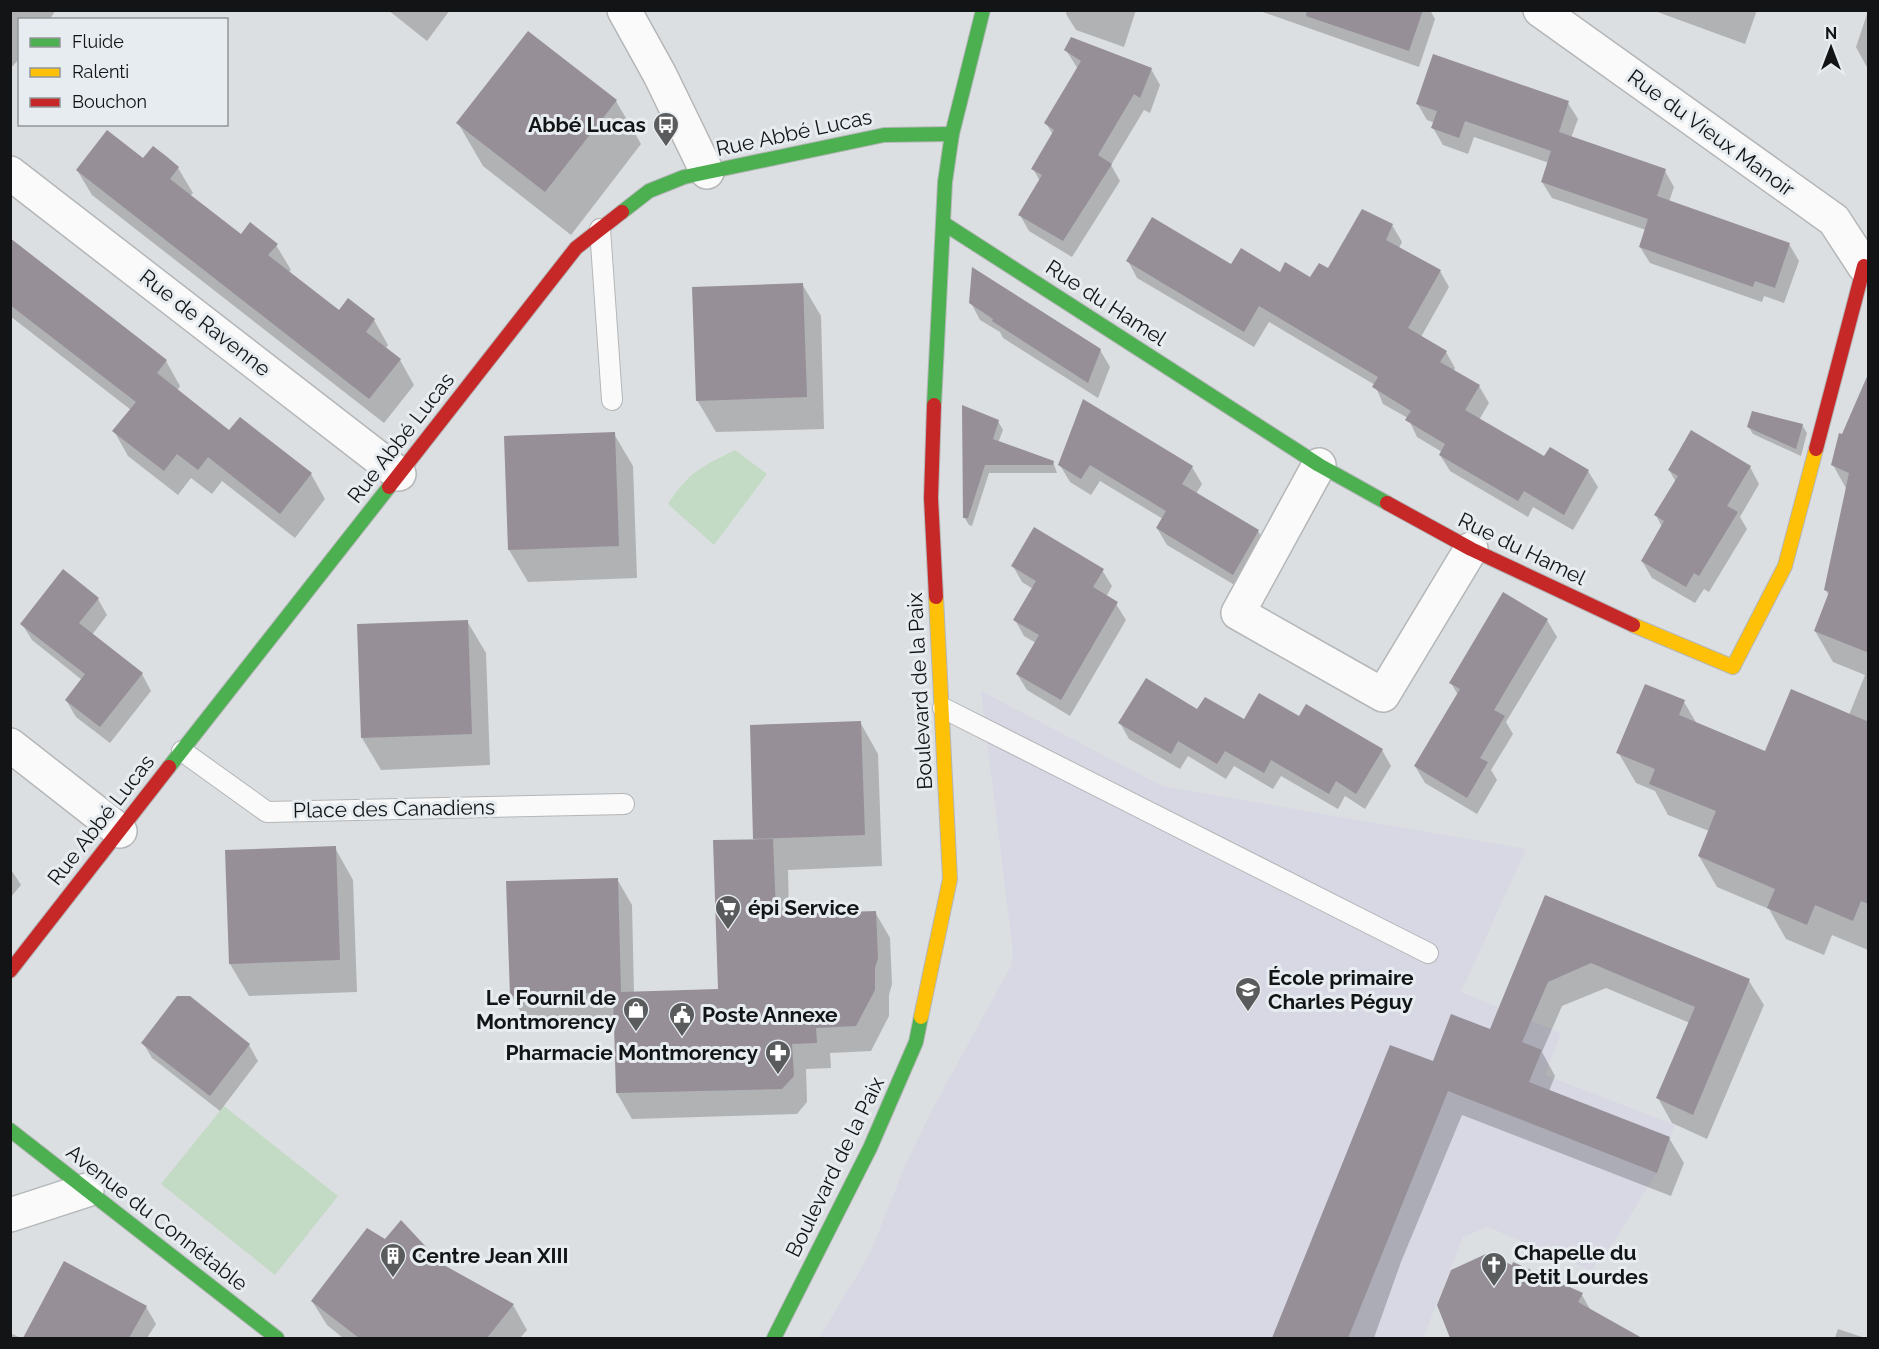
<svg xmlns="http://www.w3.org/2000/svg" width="1879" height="1349" font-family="Raleway,sans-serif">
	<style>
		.education { fill: #d8d7e4 }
		.green { fill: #c3dac4 }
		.shadow { fill: #0003 }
		.building { fill: #968f98 }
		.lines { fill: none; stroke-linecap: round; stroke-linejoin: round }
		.lane-casing { stroke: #b4b6b8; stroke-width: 22 }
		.street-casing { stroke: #b4b6b8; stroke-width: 36 }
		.fast-casing { stroke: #b4b6b8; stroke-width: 16 }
		.slow-casing { stroke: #b4b6b8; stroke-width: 16 }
		.jam-casing { stroke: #b4b6b8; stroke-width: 16 }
		.lane { stroke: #fafafa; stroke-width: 20 }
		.street { stroke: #fafafa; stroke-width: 33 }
		.fast { stroke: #4caf50; stroke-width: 14 }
		.slow { stroke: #ffc107; stroke-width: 14 }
		.jam { stroke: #c62828; stroke-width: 14 }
		.labels { text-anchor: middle; stroke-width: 6; stroke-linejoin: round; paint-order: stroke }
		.poi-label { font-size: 21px; font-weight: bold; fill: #121415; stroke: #e7ecf0; text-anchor: start }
		.street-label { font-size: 21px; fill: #121415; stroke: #e7ecf0 }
	</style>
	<rect width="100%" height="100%" fill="#dcdfe1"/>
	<polygon class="education" points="981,691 1162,786 1526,849 1461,992 1561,1033 1545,1075 1675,1125 1657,1172 1601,1263 1596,1262 1593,1271 1488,1227 1463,1237 1423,1338 819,1338 870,1254 904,1168 932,1110 1011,966 1013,953"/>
	<g class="green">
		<path d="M735,450L767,474L714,545L668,504C689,472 701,467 735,450Z"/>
		<polygon points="224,1106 338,1196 275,1275 161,1184"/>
	</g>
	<g class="shadow">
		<polygon points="10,10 56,10 49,20 20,20 20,58 10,69"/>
		<polygon points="388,10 450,10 427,41"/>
		<polygon points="1067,10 1136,10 1124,47 1076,30 1066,14"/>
		<polygon points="1257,10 1430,10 1435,19 1419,67"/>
		<polygon points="1652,10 1757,10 1745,44"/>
		<polygon points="1868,11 1868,69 1856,47"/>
		<polygon points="1066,50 1151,69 1160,85 1150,113 1144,110 1111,165 1120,181 1072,257 1029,231 1020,215 1040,181 1033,169 1053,135 1046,123 1078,69"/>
		<polygon points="1434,56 1568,103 1578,119 1571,138 1665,171 1674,187 1669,202 1789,244 1799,261 1784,303 1764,296 1762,302 1650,263 1640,247 1646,230 1552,198 1542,182 1549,163 1474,137 1468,154 1443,145 1433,128 1435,123 1427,120 1417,103"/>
		<polygon points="616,101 641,144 571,235 483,166 458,123"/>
		<polygon points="143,160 178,168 193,193 190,196 241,236 276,245 291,270 288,273 339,312 374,320 388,345 385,349 400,360 414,385 384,423 92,195 77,170"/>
		<polygon points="1392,225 1402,242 1399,248 1440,271 1449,287 1421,337 1446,352 1455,368 1454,371 1479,386 1489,403 1479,420 1545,459 1588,471 1598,487 1573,530 1533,507 1528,517 1450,471 1440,455 1442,452 1417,437 1408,418 1383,404 1375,385 1269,322 1254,347 1137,278 1128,261 1232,266 1311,279 1328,270"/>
		<polygon points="10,240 166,361 180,386 177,391 230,432 311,474 325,499 295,538 222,481 212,494 191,478 178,495 128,456 114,431 131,410 10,316"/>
		<polygon points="802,284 821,316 824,429 716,432 697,400"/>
		<polygon points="971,303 1100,350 1110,367 1098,398 1003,338 1000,332 980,320"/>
		<polygon points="1083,402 1192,467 1202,484 1196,494 1258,531 1268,548 1243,590 1167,545 1157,528 1163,519 1100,481 1091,495 1070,482 1060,465"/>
		<polygon points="998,421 1003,430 998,443 1053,462 1057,473 989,473 972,526 969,525 964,517"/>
		<polygon points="1802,425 1807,433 1801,456 1753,434 1748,426"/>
		<polygon points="614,434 633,466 637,578 528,582 509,550"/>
		<polygon points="1868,448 1868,950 1832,935 1824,955 1786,939 1769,909 1717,887 1699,856 1709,831 1668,815 1655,791 1636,783 1618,752 1684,702 1697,724 1766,753 1849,715 1865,675 1833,662 1815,631 1829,596 1826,590 1847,490 1833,465"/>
		<polygon points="1750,467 1759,484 1740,517 1747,529 1709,592 1704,589 1695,603 1652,578 1642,561 1662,527 1656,515 1676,482 1669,470"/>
		<polygon points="1013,566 1102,570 1112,586 1106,597 1116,604 1126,620 1070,716 1027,690 1017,674 1036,643 1024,636 1015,620 1033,589 1022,582"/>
		<polygon points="1504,594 1547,620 1557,637 1506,722 1513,734 1491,770 1497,780 1477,814 1425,783 1415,766 1458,695 1451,683"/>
		<polygon points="98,599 107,615 92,635 142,674 151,691 110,743 76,717 66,700 82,680 32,640 22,624"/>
		<polygon points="467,621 486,653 490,765 381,770 362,738"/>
		<polygon points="1198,711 1244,721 1299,718 1382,750 1391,766 1365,809 1345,796 1338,809 1281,776 1273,789 1234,766 1226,779 1188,756 1180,769 1129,739 1120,723"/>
		<polygon points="860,722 878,754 882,866 788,870 789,916 875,912 890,938 892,984 889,995 889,1016 871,1051 830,1053 831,1068 806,1069 807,1102 797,1114 632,1119 617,1093 616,1018 526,1021 511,995 617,879 632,905 634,993 720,991 755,841 751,726"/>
		<polygon points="335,848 353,880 357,992 249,996 230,964"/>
		<polygon points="10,868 21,885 10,898"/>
		<polygon points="1546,897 1749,981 1764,1005 1707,1139 1672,1123 1658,1098 1690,1023 1606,988 1562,1006 1542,1052 1555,1076 1549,1091 1669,1138 1684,1163 1671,1196 1462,1115 1401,1262 1374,1338 1273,1338 1304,1259 1433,1063 1490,1031"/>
		<polygon points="143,1043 249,1045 258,1061 220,1111 152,1058"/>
		<polygon points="386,1241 441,1265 513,1305 527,1330 520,1338 343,1338 327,1325 312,1301"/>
		<polygon points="1582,1295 1591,1311 1639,1338 1452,1338 1438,1305"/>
		<polygon points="146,1307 156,1324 147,1338 26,1337"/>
		<polygon points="1838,1329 1865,1338 1866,1338 1835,1338"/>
		<polygon points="10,1333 21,1338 10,1338"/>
	</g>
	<g class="building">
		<polygon points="1307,10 1423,10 1409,51 1306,16"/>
		<polygon points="528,31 617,100 545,192 456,123"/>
		<polygon points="1071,37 1152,68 1140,98 1134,94 1098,155 1112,164 1063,241 1018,215 1042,175 1031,169 1054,130 1044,123 1081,61 1064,50"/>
		<polygon points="1433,54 1569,101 1559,132 1666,169 1657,196 1790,243 1775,288 1755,281 1753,287 1639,247 1648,219 1541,182 1551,151 1465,121 1459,138 1431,128 1437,111 1416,104"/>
		<polygon points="107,130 143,158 153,146 166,156 179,167 170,179 241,234 250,222 278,244 268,255 339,310 348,298 375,319 366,332 401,359 369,399 76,170"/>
		<polygon points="1362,209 1393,224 1386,240 1441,270 1408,328 1447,351 1440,362 1480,385 1465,410 1544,456 1550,447 1589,470 1564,515 1524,491 1518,501 1439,455 1445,444 1405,420 1411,411 1372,387 1378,377 1259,306 1244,332 1126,261 1152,217 1231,264 1241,248 1280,272 1285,262 1310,277 1319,263 1328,268"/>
		<polygon points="10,238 167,360 157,373 229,430 240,417 312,473 280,514 208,457 198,470 177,454 164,471 112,431 136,402 10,305"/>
		<polygon points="972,267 1101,349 1088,383 992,321 993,319 969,303"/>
		<polygon points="803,283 807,397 696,401 692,287"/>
		<polygon points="1869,372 1869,653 1814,631 1829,592 1824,590 1849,473 1831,465 1839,433 1842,434"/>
		<polygon points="1083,399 1193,466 1182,484 1259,530 1233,575 1156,528 1166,511 1090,465 1081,479 1058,465"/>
		<polygon points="962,405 999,420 993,439 1054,461 1053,465 985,465 968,518 963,518"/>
		<polygon points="1752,411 1803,424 1796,449 1747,427"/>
		<polygon points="1691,430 1751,466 1727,506 1738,512 1699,576 1694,573 1686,587 1641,561 1664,521 1654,515 1678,476 1668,470"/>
		<polygon points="615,432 619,546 508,550 504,436"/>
		<polygon points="1034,527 1104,569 1093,587 1118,602 1061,700 1016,674 1039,635 1013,620 1036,581 1011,566"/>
		<polygon points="63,569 99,598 79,623 143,673 100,727 65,700 85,674 20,624"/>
		<polygon points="1503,592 1548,619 1494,710 1505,716 1480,758 1488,762 1467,798 1414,766 1460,689 1449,683"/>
		<polygon points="468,620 472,734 361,738 357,624"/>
		<polygon points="1146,678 1197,709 1205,697 1244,719 1259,693 1299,716 1306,704 1383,749 1356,794 1336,781 1329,794 1271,760 1264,773 1225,751 1217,764 1178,741 1171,754 1118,723"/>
		<polygon points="1645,684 1685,700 1679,715 1765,751 1791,689 1869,722 1869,904 1861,901 1853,921 1815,905 1807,925 1767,908 1775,889 1698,856 1716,811 1649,784 1655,769 1616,753"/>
		<polygon points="861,721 865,835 753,839 750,725"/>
		<polygon points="773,839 776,912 788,912 788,914 876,911 878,958 875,968 875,990 856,1026 816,1028 817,1043 792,1044 794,1076 782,1089 616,1093 613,992 510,996 506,881 618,878 621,992 718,989 713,840"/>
		<polygon points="336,846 340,960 229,964 225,850"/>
		<polygon points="1545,895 1750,979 1693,1115 1656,1098 1695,1007 1591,963 1548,982 1522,1042 1542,1050 1529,1082 1670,1137 1657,1173 1448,1091 1348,1338 1272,1338 1390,1045 1433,1061 1451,1014 1490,1029"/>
		<polygon points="177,996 190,996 250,1044 210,1096 141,1043"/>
		<polygon points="401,1220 442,1264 514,1304 487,1338 359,1338 311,1301 367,1228 385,1239"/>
		<polygon points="1486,1254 1512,1265 1513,1262 1583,1293 1578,1302 1642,1338 1450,1338 1437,1305 1451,1270"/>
		<polygon points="64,1261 147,1306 129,1338 23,1338"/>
	</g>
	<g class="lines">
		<defs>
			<g id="lane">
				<polyline points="600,229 612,400"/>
				<polyline points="943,708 1428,953"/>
				<polyline points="182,751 267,812 624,804"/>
			</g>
			<g id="street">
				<polyline points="624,10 660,75 707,172"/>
				<polyline points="1540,10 1834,220 1864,266 1868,267"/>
				<polyline points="10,173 399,474"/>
				<polyline points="1319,465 1238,613 1383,695 1471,549"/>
				<polyline points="10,745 120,831"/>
				<polyline points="10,1215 87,1190"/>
			</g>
			<g id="fast">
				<polyline points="622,212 649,191 684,177 884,135 952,134"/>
				<polyline points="943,223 1319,465 1387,503"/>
				<polyline points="934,405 945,182 952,134 983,10"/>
				<polyline points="169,767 389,487"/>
				<polyline points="10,1130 277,1338"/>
				<polyline points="774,1338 870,1148 916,1042 921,1017"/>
			</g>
			<g id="slow">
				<polyline points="1633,625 1733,667 1785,566 1816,449"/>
				<polyline points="921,1017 950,879 936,597"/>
			</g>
			<g id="jam">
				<polyline points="934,405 931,498 936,597"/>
				<polyline points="1816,449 1864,266"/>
				<polyline points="389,487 576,248 622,212"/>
				<polyline points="1387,503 1471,549 1633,625"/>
				<polyline points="10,971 169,767"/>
			</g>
		</defs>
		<use href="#lane" class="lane-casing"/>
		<use href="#street" class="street-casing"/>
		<use href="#fast" class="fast-casing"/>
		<use href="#slow" class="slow-casing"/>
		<use href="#jam" class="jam-casing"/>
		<use href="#lane" class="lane"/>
		<use href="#street" class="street"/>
		<use href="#fast" class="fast"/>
		<use href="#slow" class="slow"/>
		<use href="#jam" class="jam"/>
	</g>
	<defs>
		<symbol id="bus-pin" viewBox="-11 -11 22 30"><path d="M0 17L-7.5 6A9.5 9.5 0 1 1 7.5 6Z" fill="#595b5c" stroke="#e7ecf0"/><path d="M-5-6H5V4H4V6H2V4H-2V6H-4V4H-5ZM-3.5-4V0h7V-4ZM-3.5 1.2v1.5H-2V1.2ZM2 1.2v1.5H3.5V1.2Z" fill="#fff"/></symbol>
		<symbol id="supermarket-pin" viewBox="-11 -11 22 30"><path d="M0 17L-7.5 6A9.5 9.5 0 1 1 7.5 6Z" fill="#595b5c" stroke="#e7ecf0"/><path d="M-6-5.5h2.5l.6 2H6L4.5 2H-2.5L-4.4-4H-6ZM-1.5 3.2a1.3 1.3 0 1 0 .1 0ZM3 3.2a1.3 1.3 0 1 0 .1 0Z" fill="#fff"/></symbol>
		<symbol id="school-pin" viewBox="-11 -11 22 30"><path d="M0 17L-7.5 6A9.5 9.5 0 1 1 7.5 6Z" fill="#595b5c" stroke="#e7ecf0"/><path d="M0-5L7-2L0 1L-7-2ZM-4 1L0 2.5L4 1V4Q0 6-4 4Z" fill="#fff"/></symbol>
		<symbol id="shop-pin" viewBox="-11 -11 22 30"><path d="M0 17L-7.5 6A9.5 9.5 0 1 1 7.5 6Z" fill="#595b5c" stroke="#e7ecf0"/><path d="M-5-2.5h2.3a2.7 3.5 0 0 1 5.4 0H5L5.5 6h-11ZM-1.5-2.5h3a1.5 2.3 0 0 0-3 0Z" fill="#fff"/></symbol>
		<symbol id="civic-pin" viewBox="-11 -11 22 30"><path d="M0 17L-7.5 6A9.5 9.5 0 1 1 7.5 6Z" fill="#595b5c" stroke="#e7ecf0"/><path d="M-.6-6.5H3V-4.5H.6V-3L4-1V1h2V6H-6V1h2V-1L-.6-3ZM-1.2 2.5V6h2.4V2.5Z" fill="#fff"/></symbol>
		<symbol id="pharmacy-pin" viewBox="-11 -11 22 30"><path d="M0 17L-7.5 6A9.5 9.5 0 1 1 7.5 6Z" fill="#595b5c" stroke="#e7ecf0"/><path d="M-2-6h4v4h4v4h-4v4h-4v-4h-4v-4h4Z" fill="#fff"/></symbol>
		<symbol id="building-pin" viewBox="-11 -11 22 30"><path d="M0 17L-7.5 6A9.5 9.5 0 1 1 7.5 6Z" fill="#595b5c" stroke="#e7ecf0"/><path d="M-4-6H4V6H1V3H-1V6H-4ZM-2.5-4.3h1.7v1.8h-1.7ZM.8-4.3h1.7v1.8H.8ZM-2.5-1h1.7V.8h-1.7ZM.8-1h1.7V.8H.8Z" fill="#fff"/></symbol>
		<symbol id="church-pin" viewBox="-11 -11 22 30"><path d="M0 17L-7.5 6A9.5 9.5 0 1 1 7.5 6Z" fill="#595b5c" stroke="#e7ecf0"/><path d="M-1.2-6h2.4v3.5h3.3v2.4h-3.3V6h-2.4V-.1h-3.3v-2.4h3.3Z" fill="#fff"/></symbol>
	</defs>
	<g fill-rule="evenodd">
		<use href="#bus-pin" x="651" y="110" width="30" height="40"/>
		<use href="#supermarket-pin" x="713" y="893" width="30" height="40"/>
		<use href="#school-pin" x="1233" y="975" width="30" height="40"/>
		<use href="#shop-pin" x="621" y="995" width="30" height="40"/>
		<use href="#civic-pin" x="667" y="1000" width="30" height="40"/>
		<use href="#pharmacy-pin" x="763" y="1038" width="30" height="40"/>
		<use href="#building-pin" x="378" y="1241" width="30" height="40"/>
		<use href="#church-pin" x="1479" y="1250" width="30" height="40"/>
	</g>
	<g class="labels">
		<g class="poi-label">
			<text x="646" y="132" text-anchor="end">Abbé Lucas</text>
			<text x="748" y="915">épi Service</text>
			<text x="1268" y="985">École primaire<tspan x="1268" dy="24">Charles Péguy</tspan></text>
			<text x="616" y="1005" text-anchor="end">Le Fournil de<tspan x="616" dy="24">Montmorency</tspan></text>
			<text x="702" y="1022">Poste Annexe</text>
			<text x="758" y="1060" text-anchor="end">Pharmacie Montmorency</text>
			<text x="1514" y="1260">Chapelle du<tspan x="1514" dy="24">Petit Lourdes</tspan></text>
			<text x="412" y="1263">Centre Jean XIII</text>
		</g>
		<g class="street-label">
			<text transform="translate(794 133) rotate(-12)" y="7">Rue Abbé Lucas</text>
			<text transform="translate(1711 133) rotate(36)" y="7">Rue du Vieux Manoir</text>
			<text transform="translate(1106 303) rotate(33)" y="7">Rue du Hamel</text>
			<text transform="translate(205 323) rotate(38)" y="7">Rue de Ravenne</text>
			<text transform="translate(401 438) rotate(-52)" y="7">Rue Abbé Lucas</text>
			<text transform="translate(1522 549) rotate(26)" y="7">Rue du Hamel</text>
			<text transform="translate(920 691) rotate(-93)" y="7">Boulevard de la Paix</text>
			<text transform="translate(394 809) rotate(-1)" y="7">Place des Canadiens</text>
			<text transform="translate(101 820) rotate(-52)" y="7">Rue Abbé Lucas</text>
			<text transform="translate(835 1167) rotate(-64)" y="7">Boulevard de la Paix</text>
			<text transform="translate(157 1218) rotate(38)" y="7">Avenue du Connétable</text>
		</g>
	</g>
	<rect width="1879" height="1349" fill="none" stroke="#121415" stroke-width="24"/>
	<rect x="18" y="18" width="210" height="108" fill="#e7ecf0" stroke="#929698" stroke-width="1.5"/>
	<rect x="30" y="38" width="30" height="9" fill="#4caf50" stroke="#929698" stroke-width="1.5"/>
	<text x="72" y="48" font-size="18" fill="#121415">Fluide</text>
	<rect x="30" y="68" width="30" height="9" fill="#ffc107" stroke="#929698" stroke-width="1.5"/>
	<text x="72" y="78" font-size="18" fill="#121415">Ralenti</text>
	<rect x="30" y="98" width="30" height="9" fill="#c62828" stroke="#929698" stroke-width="1.5"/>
	<text x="72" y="108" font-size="18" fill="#121415">Bouchon</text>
	<g transform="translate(1831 48)" stroke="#e7ecf0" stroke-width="4.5" paint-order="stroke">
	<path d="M0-4.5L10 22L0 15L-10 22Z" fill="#121415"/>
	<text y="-9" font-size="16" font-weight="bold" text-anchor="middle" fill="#121415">N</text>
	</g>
</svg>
